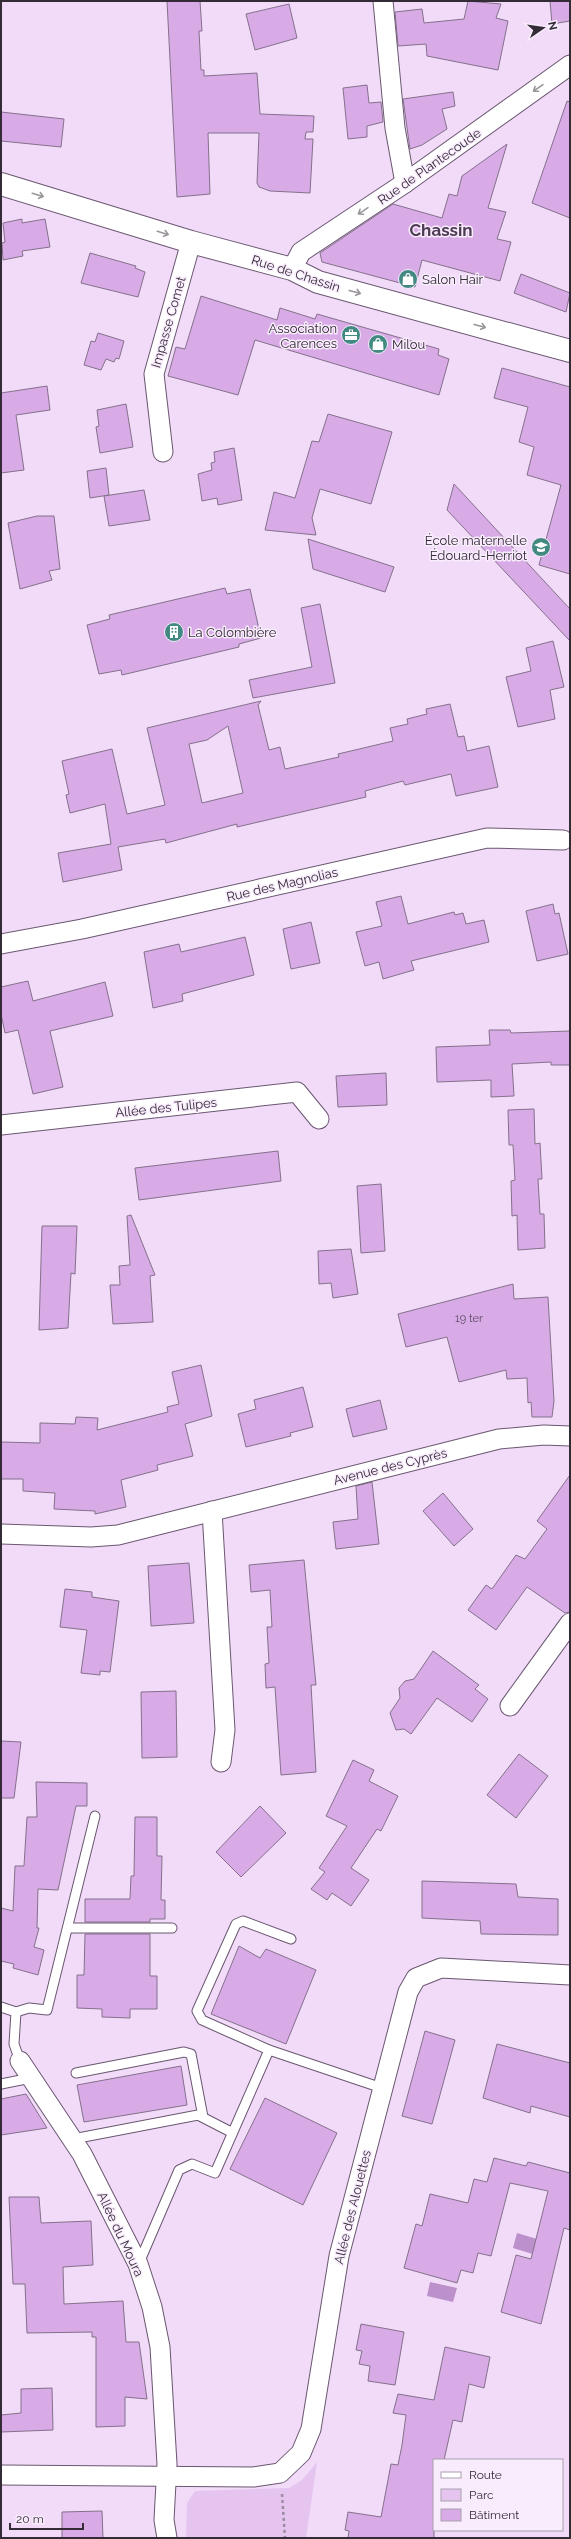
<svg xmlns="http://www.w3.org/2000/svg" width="571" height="2539" font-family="Raleway,sans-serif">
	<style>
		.green { fill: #e5c5f0 }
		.water { fill: #bc90cb }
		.building { fill: #d8abe7; stroke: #84718b; fill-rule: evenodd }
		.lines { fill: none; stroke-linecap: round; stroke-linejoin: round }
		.lane-casing { stroke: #6a5770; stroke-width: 11 }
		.street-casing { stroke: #6a5770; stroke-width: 21 }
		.secondary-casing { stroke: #6a5770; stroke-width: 24 }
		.path { stroke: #9c8ca1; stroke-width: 2.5; stroke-dasharray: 3 3; stroke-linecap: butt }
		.lane { stroke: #fff; stroke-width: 9 }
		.street { stroke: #fff; stroke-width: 19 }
		.secondary { stroke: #fff; stroke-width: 22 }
		.oneway { stroke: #99959a }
		.labels { text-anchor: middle; stroke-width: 3; stroke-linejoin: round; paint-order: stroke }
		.number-label { font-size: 11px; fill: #5c4b62 }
		.street-label { font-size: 13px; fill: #332b36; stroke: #f9ecfd }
		.poi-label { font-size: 13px; fill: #332b36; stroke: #f9ecfd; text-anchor: start }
		.district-label { font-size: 17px; font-weight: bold; fill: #4e3c54; stroke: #f9ecfd }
	</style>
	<rect width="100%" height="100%" fill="#f1dbf8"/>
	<polygon class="green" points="317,2462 306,2538 186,2538 187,2503 195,2491 289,2488 302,2480"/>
	<g class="water">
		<polygon points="517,2233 547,2242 542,2257 513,2248"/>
		<polygon points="430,2282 457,2288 453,2302 427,2296"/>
	</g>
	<g class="building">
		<polygon points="167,1 200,1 202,31 199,31 201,70 204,70 204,76 257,73 260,114 314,116 313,132 306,132 305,139 313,139 310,193 270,191 259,187 257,183 259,133 208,133 210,194 177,197"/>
		<polygon points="468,1 501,4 496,18 508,21 498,70 427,56 426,44 398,46 395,12 422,9 424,23 464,19"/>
		<polygon points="550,1 570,1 570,21 552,24"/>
		<polygon points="289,4 297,38 255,50 246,14"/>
		<polygon points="367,85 369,103 381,102 383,122 367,126 367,137 348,139 343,88"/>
		<polygon points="453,92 455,106 442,109 447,129 422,145 410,149 403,99"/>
		<polygon points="567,101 570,102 570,218 532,203"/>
		<polygon points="1,112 64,119 61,147 1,141"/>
		<polygon points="507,144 488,208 506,212 497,239 511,242 500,281 422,260 415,287 322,262 320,253 393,204 442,218 449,194 457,196 462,176"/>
		<polygon points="22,219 22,223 45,219 50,247 22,251 23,256 3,260 2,243 5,242 3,223"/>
		<polygon points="90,253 136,266 135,268 145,272 138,297 81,283"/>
		<polygon points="521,274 570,293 566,312 514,293"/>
		<polygon points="201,296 277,320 280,308 315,319 317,314 439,349 438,355 449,359 439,395 255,340 238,395 168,376 176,347 185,349"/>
		<polygon points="98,333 124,341 119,359 116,358 114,362 106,359 101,370 84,365 91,341 95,342"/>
		<polygon points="502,368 570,387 570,574 539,565 561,485 527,475 534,447 519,442 528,407 494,398"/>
		<polygon points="47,386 50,410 16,415 24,470 1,473 1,393"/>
		<polygon points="126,404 133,447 100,453 96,427 99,426 97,410"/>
		<polygon points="328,414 392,432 371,504 320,489 312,518 316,535 265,530 274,492 295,498 312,441 319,442"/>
		<polygon points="234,448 242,500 218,505 217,498 202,501 198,474 212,470 211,463 215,462 214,452"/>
		<polygon points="106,468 109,495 90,498 87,471"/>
		<polygon points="454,484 570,609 570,641 447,510"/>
		<polygon points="144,490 150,520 109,526 104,496"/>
		<polygon points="37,516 54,516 60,569 49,571 52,580 20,589 8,523"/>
		<polygon points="308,539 394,567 385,592 313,569"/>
		<polygon points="225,588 227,594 250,589 261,638 239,644 239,647 122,675 121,670 99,674 87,625 110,619 109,615"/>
		<polygon points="320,604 335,683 253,698 249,680 312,667 301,608"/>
		<polygon points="553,641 564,687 550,690 555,719 518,727 506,677 531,671 526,648"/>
		<path d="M261,701L258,705L269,750L280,747L285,769L339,757L338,754L393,741L390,728L408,724L407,719L427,714L426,709L450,704L458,737L464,736L467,751L489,746L498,787L456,796L451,774L405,785L403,781L365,791L366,797L237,827V824L166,843L165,839L118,847L122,870L63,882L58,853L111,844L105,804L70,813L66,795L69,794L62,761L112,749L127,814L165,805L147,728ZM228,726L243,793L202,803L189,744L207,740Z"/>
		<polygon points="401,896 408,924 454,912 455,915 463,913 466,924 484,920 489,942 411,961 414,970 383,979 379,962 365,966 356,932 382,926 376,902"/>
		<polygon points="553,904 555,914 559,913 568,954 537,961 526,911"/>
		<polygon points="311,922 320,963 291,969 283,929"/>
		<polygon points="245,937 254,975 182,994 183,1001 153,1008 144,952 179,944 181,952"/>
		<polygon points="28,981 33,1001 105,982 113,1016 50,1031 63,1087 33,1094 18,1030 5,1033 1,1014 1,987"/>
		<polygon points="489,1030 510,1030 511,1033 570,1031 570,1065 551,1065 551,1062 512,1064 514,1096 491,1097 491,1080 437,1082 436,1047 490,1045"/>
		<polygon points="386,1073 387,1105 338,1107 336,1076"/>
		<polygon points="534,1109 535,1144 540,1143 542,1179 538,1179 540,1214 544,1214 545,1248 518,1250 517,1215 512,1216 511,1181 515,1180 513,1145 509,1145 508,1110"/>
		<polygon points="278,1151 281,1181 139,1200 135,1168"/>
		<polygon points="381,1184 385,1251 361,1253 357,1186"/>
		<polygon points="131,1215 155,1275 150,1276 153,1322 113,1324 110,1285 120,1285 119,1266 130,1265 127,1216"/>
		<polygon points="42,1226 77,1226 75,1274 71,1273 68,1328 39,1330"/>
		<polygon points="351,1249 358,1294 333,1298 331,1283 319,1284 318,1251"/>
		<polygon points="513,1284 514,1299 548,1297 554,1401 552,1417 532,1417 531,1402 528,1403 527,1378 507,1379 506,1370 459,1382 447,1337 406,1347 398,1314"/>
		<polygon points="201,1365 212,1416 185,1424 193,1456 157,1465 158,1470 121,1480 126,1507 95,1514 95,1511 54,1509 55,1493 23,1491 23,1479 1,1479 1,1442 40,1443 40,1423 75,1424 76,1417 98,1418 97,1430 168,1412 167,1407 179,1404 172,1372"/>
		<polygon points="303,1387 313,1427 290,1433 291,1436 246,1447 238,1414 256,1409 254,1400"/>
		<polygon points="380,1400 387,1429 353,1437 346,1409"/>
		<polygon points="570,1475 570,1612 565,1613 527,1587 496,1630 468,1610 486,1585 492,1589 516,1555 525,1559 547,1529 537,1521"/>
		<polygon points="372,1482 379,1544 336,1549 333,1522 358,1519 356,1486"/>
		<polygon points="443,1493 473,1529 454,1546 423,1511"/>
		<polygon points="304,1560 316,1685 311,1685 316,1772 281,1775 275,1687 266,1688 265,1664 269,1663 267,1627 272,1627 270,1590 251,1592 249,1565"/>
		<polygon points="189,1563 194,1623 151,1626 148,1566"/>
		<polygon points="65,1589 92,1592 92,1597 119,1601 110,1672 100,1671 100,1675 81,1673 87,1630 60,1627"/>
		<polygon points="433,1651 479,1685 475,1689 488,1699 472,1722 437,1698 411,1734 404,1729 396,1730 390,1713 400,1698 399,1688 405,1681 414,1679"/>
		<polygon points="176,1691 177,1757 142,1758 141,1692"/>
		<polygon points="1,1741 21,1742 14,1798 1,1798"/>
		<polygon points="519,1754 548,1776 516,1818 487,1795"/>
		<polygon points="353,1760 374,1770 369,1781 398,1796 381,1831 377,1829 351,1868 369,1880 351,1906 332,1893 327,1900 311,1889 325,1872 319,1868 347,1826 326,1816"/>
		<polygon points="36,1782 87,1783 87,1806 76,1806 58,1890 38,1889 37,1928 39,1928 34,1947 44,1950 38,1975 13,1968 14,1964 1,1961 1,1908 13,1911 15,1866 24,1866 27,1817 37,1817"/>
		<polygon points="260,1806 286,1833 241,1877 216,1852"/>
		<polygon points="135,1817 157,1817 157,1856 162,1856 161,1900 165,1900 165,1919 150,1919 150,1922 85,1922 85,1899 130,1899 131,1876 134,1876"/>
		<polygon points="422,1881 516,1884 518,1897 558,1899 558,1935 481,1934 480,1921 422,1918"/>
		<polygon points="85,1934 150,1934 150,1976 157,1976 157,2009 130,2009 130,2018 102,2017 102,2009 77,2008 77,1975 84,1975"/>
		<polygon points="239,1946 260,1958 266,1949 316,1970 286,2044 211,2014"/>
		<polygon points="425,2031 455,2040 432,2124 402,2116"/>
		<polygon points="497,2044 570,2063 570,2117 531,2106 530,2113 483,2098"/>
		<polygon points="181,2066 187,2105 84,2122 77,2085"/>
		<polygon points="26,2094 47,2128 1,2135 1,2099"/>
		<polygon points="265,2098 337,2133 303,2205 230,2169"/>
		<polygon points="494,2158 526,2166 528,2162 570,2173 570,2230 564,2228 541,2324 501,2312 516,2255 531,2259 548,2191 510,2183 491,2256 478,2253 473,2273 461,2270 457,2283 404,2268 416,2224 422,2226 430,2194 468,2203 474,2179 487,2182"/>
		<polygon points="9,2197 39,2197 41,2223 91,2221 93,2265 63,2267 64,2304 123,2301 126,2342 139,2342 147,2399 125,2397 125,2426 96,2427 96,2337 92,2337 92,2332 27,2333 25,2284 13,2284"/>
		<polygon points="361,2324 404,2332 395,2385 368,2381 370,2366 359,2364 362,2351 356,2350"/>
		<polygon points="445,2347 490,2357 484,2388 469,2384 462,2422 453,2420 444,2460 434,2460 434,2538 348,2538 349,2531 345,2530 348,2512 381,2517 391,2464 398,2465 402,2445 406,2415 393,2413 398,2394 434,2400"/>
		<polygon points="52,2388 53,2430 1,2432 1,2415 21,2413 21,2389"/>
		<polygon points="102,2511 103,2538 62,2538 62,2512"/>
	</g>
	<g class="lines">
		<defs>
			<g id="lane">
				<polyline points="68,1928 172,1928"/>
				<polyline points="1,2007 16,2012 14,2044 20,2061"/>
				<polyline points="16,2012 29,2008 47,2010 95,1816"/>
				<polyline points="269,2050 202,2020 197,2011 236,1924 243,1921 291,1939"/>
				<polyline points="76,2073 184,2052 191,2054 203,2117"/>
				<polyline points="1,2084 31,2078"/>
				<polyline points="73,2139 198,2115 231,2132"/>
				<polyline points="139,2263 179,2170 192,2164 215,2173 269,2050 382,2088"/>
			</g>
			<g id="street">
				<polyline points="383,1 395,128 405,183"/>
				<polyline points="292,269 301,252 405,183 570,65"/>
				<polyline points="163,452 154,374 191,242"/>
				<polyline points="1,944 82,929 487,838 563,840"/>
				<polyline points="1,1125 297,1092 319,1119"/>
				<polyline points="212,1511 225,1730 221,1762"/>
				<polyline points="1,1534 91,1537 118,1535 499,1439 544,1435 570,1436"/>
				<polyline points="510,1706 570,1623"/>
				<polyline points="20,2061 82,2154 138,2264 152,2307 160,2347 167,2464 164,2520 167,2538"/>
				<polyline points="1,2475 253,2477 280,2473 301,2453 311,2429 339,2256 408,1992 416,1978 441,1968 570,1975"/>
			</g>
			<polyline id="secondary" points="1,184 191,242 292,269 318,282 570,351"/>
		</defs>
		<use href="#lane" class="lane-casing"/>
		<use href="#street" class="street-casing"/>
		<use href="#secondary" class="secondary-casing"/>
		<polyline class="path" points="282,2494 285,2538"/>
		<use href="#lane" class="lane"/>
		<use href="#street" class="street"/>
		<use href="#secondary" class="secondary"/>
	</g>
	<defs><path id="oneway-shaft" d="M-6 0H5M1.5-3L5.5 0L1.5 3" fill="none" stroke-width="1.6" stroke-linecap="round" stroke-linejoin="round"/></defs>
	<g class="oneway">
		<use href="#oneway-shaft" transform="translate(538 88) rotate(145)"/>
		<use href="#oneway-shaft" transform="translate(38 195) rotate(17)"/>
		<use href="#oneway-shaft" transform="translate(363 211) rotate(146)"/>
		<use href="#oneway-shaft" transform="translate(163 233) rotate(17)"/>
		<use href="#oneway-shaft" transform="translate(355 292) rotate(15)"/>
		<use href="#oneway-shaft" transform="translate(480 326) rotate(15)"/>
	</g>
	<defs>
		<symbol id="shop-disc" viewBox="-11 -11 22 22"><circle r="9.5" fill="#428982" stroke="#f9ecfd"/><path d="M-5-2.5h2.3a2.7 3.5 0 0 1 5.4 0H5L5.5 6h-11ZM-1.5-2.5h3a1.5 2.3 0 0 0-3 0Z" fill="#fff"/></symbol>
		<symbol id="office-disc" viewBox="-11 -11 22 22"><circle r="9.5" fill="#428982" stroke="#f9ecfd"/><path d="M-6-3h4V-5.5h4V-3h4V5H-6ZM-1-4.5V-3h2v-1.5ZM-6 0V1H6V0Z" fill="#fff"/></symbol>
		<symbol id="school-disc" viewBox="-11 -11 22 22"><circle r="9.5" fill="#428982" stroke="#f9ecfd"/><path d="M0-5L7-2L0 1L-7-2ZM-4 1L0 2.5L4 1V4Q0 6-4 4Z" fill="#fff"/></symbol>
		<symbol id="building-disc" viewBox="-11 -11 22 22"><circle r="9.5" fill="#428982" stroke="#f9ecfd"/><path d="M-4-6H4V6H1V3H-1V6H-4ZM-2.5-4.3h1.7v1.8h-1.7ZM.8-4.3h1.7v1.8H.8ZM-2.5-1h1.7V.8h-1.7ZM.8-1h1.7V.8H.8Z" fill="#fff"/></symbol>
	</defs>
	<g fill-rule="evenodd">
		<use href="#shop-disc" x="397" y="268" width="22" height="22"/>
		<use href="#office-disc" x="340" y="324" width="22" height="22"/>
		<use href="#shop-disc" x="367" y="333" width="22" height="22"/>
		<use href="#school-disc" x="530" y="536" width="22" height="22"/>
		<use href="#building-disc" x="163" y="621" width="22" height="22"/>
	</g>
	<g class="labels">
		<g class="number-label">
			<text x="469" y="1322">19 ter</text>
		</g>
		<g class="street-label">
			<text transform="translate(429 166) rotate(-35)" y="5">Rue de Plantecoude</text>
			<text transform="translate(296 273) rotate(18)" y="5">Rue de Chassin</text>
			<text transform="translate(168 322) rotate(-74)" y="5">Impasse Comet</text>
			<text transform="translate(282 884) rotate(-13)" y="5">Rue des Magnolias</text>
			<text transform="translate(166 1107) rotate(-6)" y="5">Allée des Tulipes</text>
			<text transform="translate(390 1466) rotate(-14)" y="5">Avenue des Cyprès</text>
			<text transform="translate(352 2207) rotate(-76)" y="5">Allée des Alouettes</text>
			<text transform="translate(121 2234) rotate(65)" y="5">Allée du Moura</text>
		</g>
		<g class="poi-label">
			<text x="422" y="284">Salon Hair</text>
			<text x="337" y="333" text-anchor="end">Association<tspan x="337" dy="15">Carences</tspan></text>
			<text x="392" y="349">Milou</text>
			<text x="527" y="545" text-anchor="end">École maternelle<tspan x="527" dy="15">Édouard-Herriot</tspan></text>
			<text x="188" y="637">La Colombière</text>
		</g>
		<g class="district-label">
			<text x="441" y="236">Chassin</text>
		</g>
	</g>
	<rect width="571" height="2539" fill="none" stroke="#332b36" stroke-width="4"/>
	<rect x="433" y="2459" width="130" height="72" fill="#f9ecfd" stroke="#aa9fad"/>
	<rect x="441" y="2472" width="20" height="6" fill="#ffffff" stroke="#aa9fad"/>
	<text x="469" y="2479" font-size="12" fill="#332b36">Route</text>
	<rect x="441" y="2489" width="20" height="12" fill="#e5c5f0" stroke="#aa9fad"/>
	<text x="469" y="2499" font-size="12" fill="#332b36">Parc</text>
	<rect x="441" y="2509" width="20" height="12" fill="#d8abe7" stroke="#aa9fad"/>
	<text x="469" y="2519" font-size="12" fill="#332b36">Bâtiment</text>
	<g transform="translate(543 28) rotate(77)" stroke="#f9ecfd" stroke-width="3" paint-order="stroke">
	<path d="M0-3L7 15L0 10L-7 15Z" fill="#332b36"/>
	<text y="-6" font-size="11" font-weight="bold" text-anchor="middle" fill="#332b36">N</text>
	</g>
	<path d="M10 2523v6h73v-6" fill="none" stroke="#332b36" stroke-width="2"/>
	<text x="16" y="2523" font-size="12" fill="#332b36" stroke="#f9ecfd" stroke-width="3" paint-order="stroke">20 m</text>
</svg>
